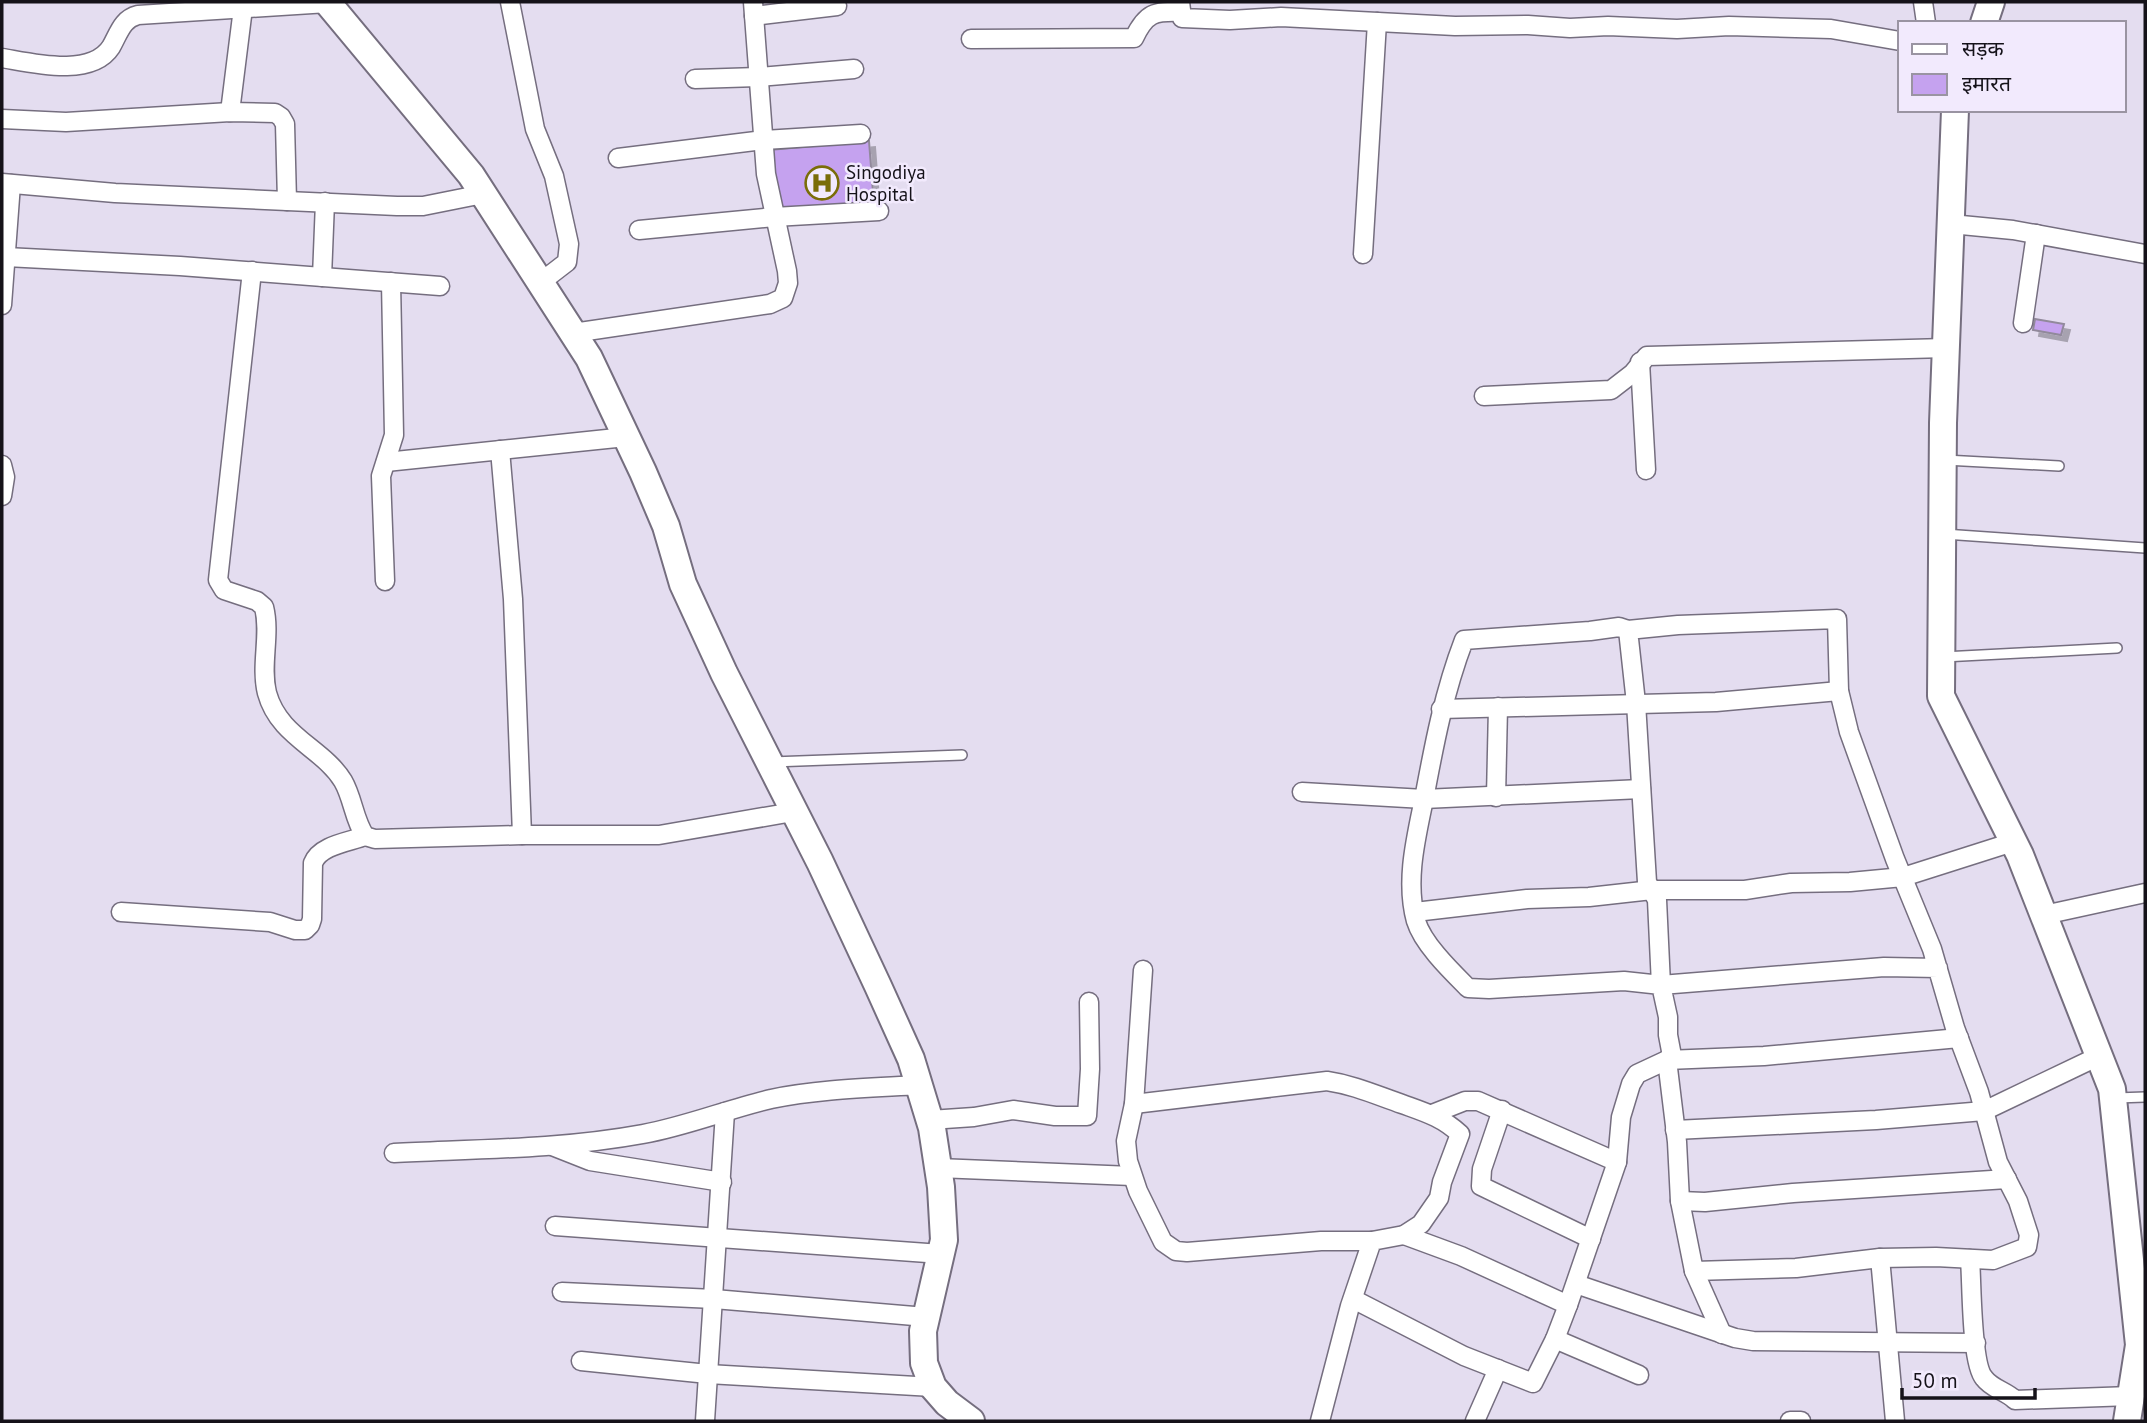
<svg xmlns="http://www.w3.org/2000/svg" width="2147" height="1423" font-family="'PT Sans','Noto Sans Devanagari',sans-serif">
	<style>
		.building { fill: #c5a2ef; stroke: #91899b; stroke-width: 2; filter: url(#shadow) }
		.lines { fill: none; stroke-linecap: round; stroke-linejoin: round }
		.lane-casing { stroke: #756e7f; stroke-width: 12 }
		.street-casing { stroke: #756e7f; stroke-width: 21 }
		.secondary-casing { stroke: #756e7f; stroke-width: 30 }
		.lane { stroke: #fff; stroke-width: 9 }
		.street { stroke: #fff; stroke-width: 18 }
		.secondary { stroke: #fff; stroke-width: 26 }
		.labels { text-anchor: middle; stroke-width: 5; stroke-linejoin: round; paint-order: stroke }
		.poi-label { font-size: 19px; fill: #151219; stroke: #f2eafd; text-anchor: start }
	</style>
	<defs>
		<filter id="shadow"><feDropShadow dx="6" dy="6" stdDeviation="0" flood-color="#0004"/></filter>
	</defs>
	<rect width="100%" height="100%" fill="#e4ddf0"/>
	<g class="building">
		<polygon points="869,141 874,205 775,214 769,150"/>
		<polygon points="2035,319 2064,324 2061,335 2033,330"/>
	</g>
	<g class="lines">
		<defs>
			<g id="lane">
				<polyline points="1945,460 2059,466"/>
				<polyline points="1944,534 2145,548"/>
				<polyline points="1943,657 2117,648"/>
				<polyline points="772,762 962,755"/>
				<polyline points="2116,1098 2145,1097"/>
			</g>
			<g id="street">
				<polyline points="510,2 535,129 554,176 569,244 567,262 541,282"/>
				<polyline points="1180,2 1182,18 1230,20 1281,17 1455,26 1528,25 1570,28 1608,26 1677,29 1729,26 1831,29 1900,41"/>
				<polyline points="1923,2 1926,23"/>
				<polyline points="754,16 837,6"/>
				<path d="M971,39L1134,38C1146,13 1154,11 1181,12"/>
				<path d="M2,58C32,63 91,78 111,47C119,33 122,19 138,15L328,3"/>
				<polyline points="695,79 758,77 854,69"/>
				<polyline points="230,112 243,8"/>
				<polyline points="2,119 66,122 230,112 275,113 281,117 285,124 287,201"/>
				<polyline points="618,158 764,140 861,134"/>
				<polyline points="2,183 115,193 397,206 423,206 483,194"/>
				<polyline points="1951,224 2013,230 2145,254"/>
				<polyline points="639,230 774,217 879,211"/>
				<polyline points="1363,254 1377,22"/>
				<polyline points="6,257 180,266 440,286"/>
				<path d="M252,271L218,580L224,590L257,601L264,607C271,635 260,665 267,693C279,737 323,748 343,781C353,798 354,820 365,836L375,839L522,835H659L793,812"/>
				<polyline points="322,277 325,202"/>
				<polyline points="2,305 11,184"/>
				<polyline points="2023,323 2036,234"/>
				<polyline points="573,333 770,304 783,298 788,283 787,271 766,174 753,2"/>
				<polyline points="1640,362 1646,470"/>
				<polyline points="1484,396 1611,390 1633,373 1647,356 1946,348"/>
				<polyline points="500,450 513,599 522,835"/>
				<polyline points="386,462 626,437"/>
				<polyline points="2,465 5,477 2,496"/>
				<polyline points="385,581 381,476 394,435 391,282"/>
				<path d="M1628,630L1636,703L1647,882L1657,900L1661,985L1668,1017V1035L1672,1056L1667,1060L1677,1142L1680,1201L1694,1271L1796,1268L1880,1258L1936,1257L1993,1260L2027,1247L2029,1235L2018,1201L1998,1162L1979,1092L1955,1028L1932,949L1895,859L1849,732L1839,691L1837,619L1678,625L1628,630L1619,627L1590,631L1464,640C1444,692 1434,745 1424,799C1416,838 1405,881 1416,921C1423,944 1451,971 1468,988L1489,989L1624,981L1661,985L1884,967L1938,968"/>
				<polyline points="1441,709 1716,702 1839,691"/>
				<polyline points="1302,792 1424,799 1641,789"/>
				<polyline points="1496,797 1498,707"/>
				<path d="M121,912L270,922L295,930H305L310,925L312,919L313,863C320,845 349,842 365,836"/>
				<polyline points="1415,912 1527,899 1589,897 1652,890 1745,890 1791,883 1850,882 1903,877 2013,842"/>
				<polyline points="2044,915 2145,893"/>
				<polyline points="1143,970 1134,1104 1126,1141 1128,1161 1138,1191 1163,1242 1176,1251 1187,1252 1321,1241 1372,1241"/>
				<path d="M1134,1104L1327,1081C1354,1085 1376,1095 1402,1104C1424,1112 1442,1117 1460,1134L1442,1182L1439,1198L1421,1224L1404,1235L1372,1241L1350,1306L1320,1421"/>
				<polyline points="1502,1110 1482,1169 1481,1186 1591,1239"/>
				<polyline points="1432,1114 1465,1101 1478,1101 1617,1162"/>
				<polyline points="930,1120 974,1117 1013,1110 1055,1116 1087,1116 1090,1069 1089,1002"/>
				<polyline points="1675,1130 1876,1120 1984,1111 2099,1056"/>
				<polyline points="552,1146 590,1161 722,1182"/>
				<path d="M394,1153C477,1149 562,1149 643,1134C687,1126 728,1109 771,1099C819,1089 870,1088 919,1085"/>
				<polyline points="938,1168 1132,1176"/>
				<polyline points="1680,1201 1705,1202 1793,1193 2007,1179"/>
				<polyline points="555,1226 941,1254"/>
				<polyline points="1880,1258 1895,1421"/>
				<path d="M1970,1259C1972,1284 1971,1363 1984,1378C1992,1389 2006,1391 2015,1400L2131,1396"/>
				<polyline points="1694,1271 1722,1334"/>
				<polyline points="1576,1284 1735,1338 1753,1341 1976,1343"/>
				<polyline points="562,1292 714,1299 926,1317"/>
				<polyline points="1353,1299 1464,1356 1533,1383 1555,1339 1568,1305 1461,1256 1404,1235"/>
				<polyline points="1568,1305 1617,1162 1621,1117 1631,1084 1637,1074 1667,1060 1764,1056 1959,1038"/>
				<polyline points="1555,1339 1639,1375"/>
				<polyline points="581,1361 708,1374 933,1387"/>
				<polyline points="705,1421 725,1112"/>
				<polyline points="1475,1421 1498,1369"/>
				<polyline points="1790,1421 1801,1421"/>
			</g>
			<g id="secondary">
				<polyline points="327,2 471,175 589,358 643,472 666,526 683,584 724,673 820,862 878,986 911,1059 932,1128 941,1187 944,1240 923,1331 924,1363 933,1387 947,1403 971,1421"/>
				<polyline points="1984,23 1991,2"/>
				<polyline points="1955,110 1943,423 1941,696 2020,855 2112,1089 2139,1345 2127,1421"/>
			</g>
		</defs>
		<use href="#lane" class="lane-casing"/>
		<use href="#street" class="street-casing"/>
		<use href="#secondary" class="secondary-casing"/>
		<use href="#lane" class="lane"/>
		<use href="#street" class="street"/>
		<use href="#secondary" class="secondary"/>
	</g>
	<defs>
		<symbol id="hospital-ring" viewBox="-11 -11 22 22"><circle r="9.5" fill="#f2eafd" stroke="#7a6d08" stroke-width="1.5"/><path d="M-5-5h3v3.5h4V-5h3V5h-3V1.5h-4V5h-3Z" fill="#7a6d08"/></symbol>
	</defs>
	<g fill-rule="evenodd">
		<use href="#hospital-ring" x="803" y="164" width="38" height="38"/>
	</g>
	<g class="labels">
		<g class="poi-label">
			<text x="846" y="179">Singodiya<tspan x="846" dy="22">Hospital</tspan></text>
		</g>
	</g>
	<rect width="2147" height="1423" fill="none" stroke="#151219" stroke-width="7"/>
	<rect x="1898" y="21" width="228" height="91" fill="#f2eafd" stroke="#9a94a2" stroke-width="2"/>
	<rect x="1912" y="44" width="35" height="10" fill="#ffffff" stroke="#9a94a2" stroke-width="2"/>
	<text x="1962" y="56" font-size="21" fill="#151219">सड़क</text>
	<rect x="1912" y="74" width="35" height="21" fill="#c5a2ef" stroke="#9a94a2" stroke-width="2"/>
	<text x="1962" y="91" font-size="21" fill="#151219">इमारत</text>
	<path d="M1902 1388v10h133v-10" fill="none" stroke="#151219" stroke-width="3.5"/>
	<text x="1912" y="1388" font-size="21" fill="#151219" stroke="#f2eafd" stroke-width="5" paint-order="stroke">50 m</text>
</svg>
